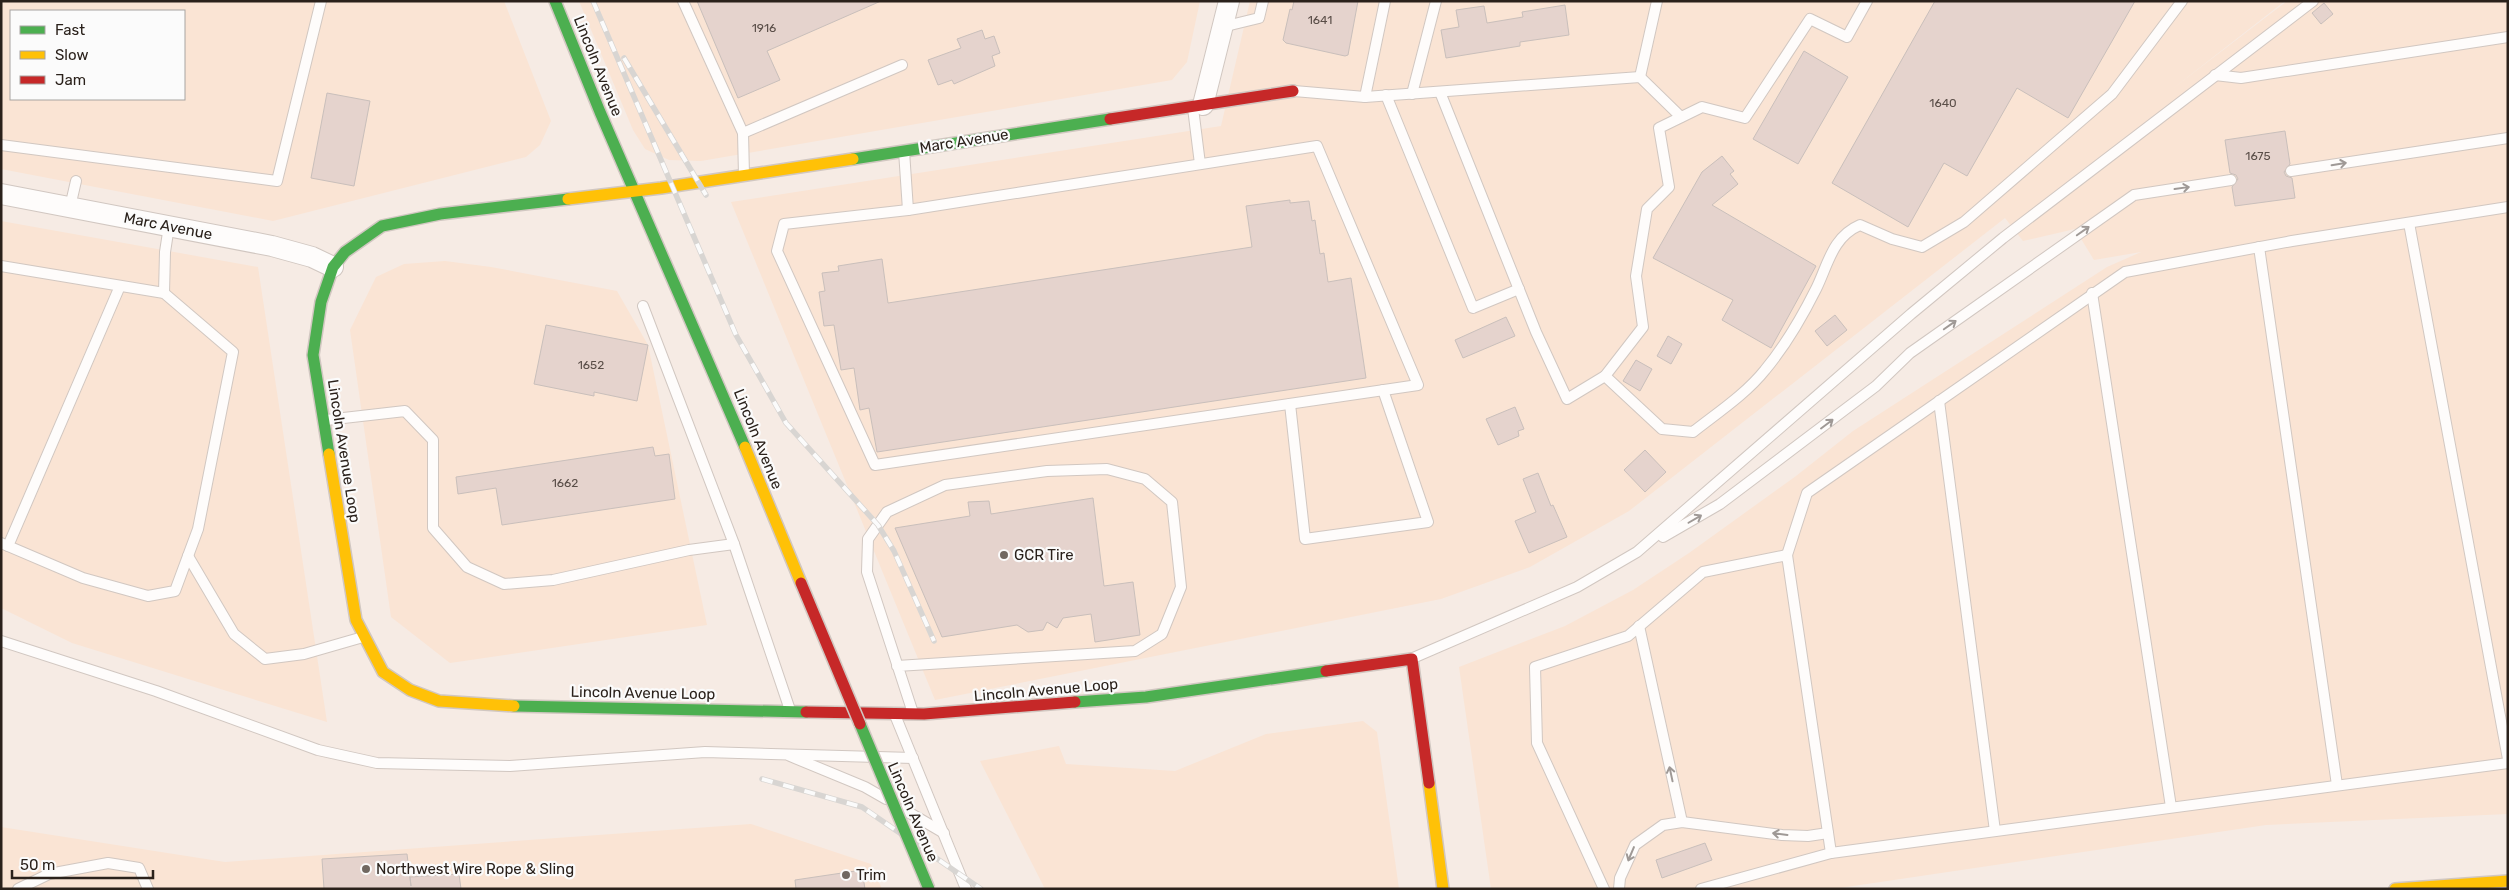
<svg xmlns="http://www.w3.org/2000/svg" width="2509" height="890" font-family="Rubik,sans-serif">
	<style>
		.built { fill: #fae4d4; fill-rule: evenodd }
		.building { fill: #e5d3cd; stroke: #c9bfbb }
		.lines { fill: none; stroke-linecap: round; stroke-linejoin: round }
		.lane-casing { stroke: #d1c7c1; stroke-width: 12 }
		.street-casing { stroke: #d1c7c1; stroke-width: 22 }
		.fast-casing { stroke: #d1c7c1; stroke-width: 14 }
		.slow-casing { stroke: #d1c7c1; stroke-width: 14 }
		.jam-casing { stroke: #d1c7c1; stroke-width: 14 }
		.lane { stroke: #fefcfb; stroke-width: 10 }
		.street { stroke: #fefcfb; stroke-width: 20 }
		.fast { stroke: #4caf50; stroke-width: 11 }
		.slow { stroke: #ffc107; stroke-width: 11 }
		.jam { stroke: #c62828; stroke-width: 11 }
		.rail-casing { stroke: #d8d5d2; stroke-width: 5.5 }
		.rail { stroke: #fbfbfb; stroke-width: 4; stroke-dasharray: 11; stroke-linecap: butt }
		.fast-bridge-casing { stroke: #d1c7c1; stroke-width: 14; stroke-linecap: butt }
		.jam-bridge-casing { stroke: #d1c7c1; stroke-width: 14; stroke-linecap: butt }
		.fast-bridge { stroke: #4caf50; stroke-width: 11 }
		.jam-bridge { stroke: #c62828; stroke-width: 11 }
		.oneway { stroke: #9f9996 }
		.poi-dot { fill: #716861; stroke: #fbfbfb; stroke-width: 2 }
		.labels { text-anchor: middle; stroke-width: 4.5; stroke-linejoin: round; paint-order: stroke }
		.number-label { font-size: 12px; fill: #5a4e48 }
		.street-label { font-size: 15px; fill: #2a211b; stroke: #fbfbfb }
		.poi-label { font-size: 15px; fill: #2a211b; stroke: #fbfbfb; text-anchor: start }
	</style>
	<rect width="100%" height="100%" fill="#f6ebe4"/>
	<g class="built">
		<path d="M1,1H504L551,121L540,145L526,157L273,221L1,169ZM11,11H184V99H11Z"/>
		<polygon points="579,1 1200,1 1187,62 1172,80 701,161 669,160 645,149 633,130"/>
		<polygon points="1250,1 2285,1 2171,90 2287,1 2508,1 2508,814 2266,825 1833,889 1491,889 1459,667 1565,626 1633,590 1689,553 1796,476 1853,431 2107,267 2141,252 2094,260 2075,229 2023,241 2005,218 1629,511 1530,567 1441,599 935,700 731,202 1221,126"/>
		<polygon points="1,221 258,267 327,722 72,643 1,608"/>
		<polygon points="445,261 491,267 617,291 648,345 707,625 450,663 391,617 350,330 376,277 404,264"/>
		<polygon points="1363,721 1377,732 1399,889 1045,889 980,761 1059,746 1066,764 1175,771 1266,734"/>
		<polygon points="751,824 871,864 882,889 1,889 1,827 225,862"/>
	</g>
	<g class="building">
		<polygon points="697,1 881,1 767,51 780,80 738,98"/>
		<polygon points="1294,1 1358,1 1348,55 1345,56 1286,43 1283,40 1290,9 1292,10"/>
		<polygon points="1935,1 2135,1 2068,118 2017,88 1967,176 1944,163 1908,227 1832,183"/>
		<polygon points="2324,3 2333,14 2321,24 2312,13"/>
		<polygon points="1565,5 1569,35 1520,42 1520,46 1446,58 1441,30 1459,27 1456,10 1484,6 1487,23 1523,17 1522,12"/>
		<polygon points="982,30 985,39 994,36 1000,53 992,56 995,66 954,84 952,80 938,85 928,60 961,48 957,39"/>
		<polygon points="1804,51 1848,77 1798,164 1753,139"/>
		<polygon points="327,93 370,101 354,186 311,178"/>
		<polygon points="2285,131 2290,164 2284,172 2286,176 2292,178 2295,198 2235,206 2232,187 2238,179 2236,175 2230,173 2225,140"/>
		<polygon points="1722,156 1734,171 1730,174 1738,184 1712,205 1816,266 1771,348 1722,320 1733,300 1653,258 1702,172"/>
		<polygon points="1290,200 1290,203 1309,201 1312,221 1315,220 1320,254 1324,253 1328,282 1351,278 1366,378 877,452 869,408 860,410 854,368 841,370 834,325 824,326 819,292 825,291 822,273 839,271 838,266 882,259 888,303 1252,247 1246,206"/>
		<polygon points="1835,315 1847,330 1827,346 1815,331"/>
		<polygon points="1506,317 1515,336 1463,358 1455,340"/>
		<polygon points="546,325 648,345 637,401 594,392 594,396 534,384"/>
		<polygon points="1668,336 1682,344 1671,364 1657,356"/>
		<polygon points="1636,360 1652,369 1640,391 1623,381"/>
		<polygon points="1515,407 1524,429 1518,431 1519,436 1498,445 1486,419"/>
		<polygon points="653,447 655,456 669,454 675,499 502,525 496,488 458,494 456,477"/>
		<polygon points="1645,450 1666,472 1645,492 1624,470"/>
		<polygon points="1538,473 1551,506 1553,505 1567,537 1529,553 1515,521 1536,512 1523,479"/>
		<polygon points="1093,498 1104,586 1133,582 1140,635 1095,642 1091,614 1063,618 1057,628 1047,622 1043,630 1028,632 1017,625 942,637 895,528 970,516 968,502 989,501 991,514"/>
		<polygon points="1705,843 1712,860 1662,878 1656,860"/>
		<polygon points="407,854 411,886 410,877 459,874 461,889 324,889 322,859"/>
		<polygon points="862,870 865,889 796,889 795,880"/>
	</g>
	<g class="lines">
		<defs>
			<g id="lane">
				<polyline points="683,1 743,133"/>
				<polyline points="1222,27 1259,18 1263,1"/>
				<polyline points="2215,75 2241,78 2508,37"/>
				<polyline points="1640,77 1657,1"/>
				<polyline points="1294,91 1365,97 1640,77 1681,117"/>
				<polyline points="1440,92 1536,332 1567,399 1605,376 1643,327 1636,276 1647,209 1669,187 1659,128 1702,107 1745,118 1810,19 1847,37 1867,1"/>
				<polyline points="1412,94 1436,1"/>
				<polyline points="1386,95 1473,308 1519,289"/>
				<polyline points="1365,97 1385,1"/>
				<polyline points="1193,108 1200,164"/>
				<polyline points="1,145 277,181 321,1"/>
				<polygon points="1317,146 1418,385 875,465 777,251 784,224 908,210"/>
				<polyline points="904,151 908,210"/>
				<polyline points="2291,171 2508,138"/>
				<polyline points="744,175 743,133 902,65"/>
				<polyline points="70,207 76,181"/>
				<polyline points="2409,223 2508,759"/>
				<polyline points="2259,247 2337,785"/>
				<polyline points="1,266 164,293 233,352 198,529 175,591 148,596 83,578 1,543"/>
				<polyline points="164,293 165,252 169,226"/>
				<polyline points="2092,293 2171,807"/>
				<polyline points="643,306 734,544 790,710"/>
				<path d="M1605,376L1662,429L1693,432C1717,413 1746,394 1765,370C1785,346 1802,317 1816,289C1828,265 1832,237 1860,225L1892,239L1922,247L1964,222L2112,94L2182,1"/>
				<polyline points="1939,401 1995,831"/>
				<polyline points="1290,404 1305,539 1428,522 1383,390"/>
				<polyline points="326,420 405,411 433,440 433,528 467,567 504,584 553,580 689,550 734,544"/>
				<polyline points="1663,537 1720,504 1876,386 1910,353 2134,195 2231,180"/>
				<polyline points="8,546 120,286"/>
				<polyline points="1787,555 1807,493 2125,272 2292,241 2508,207"/>
				<polyline points="188,556 234,634 265,659 304,654 363,637"/>
				<polyline points="1639,626 1682,822"/>
				<polyline points="1,641 156,691 318,750 377,763 510,766 705,752 913,758"/>
				<polyline points="1413,658 1577,587 1637,552 1911,314 2003,238 2313,1"/>
				<polyline points="897,666 1135,651 1162,634 1181,587 1172,502 1145,479 1107,469 1047,471 945,485 887,512 868,539 867,572 913,713"/>
				<polyline points="895,715 966,889"/>
				<polyline points="790,756 865,787 886,799"/>
				<polyline points="903,809 944,833"/>
				<polyline points="18,889 49,874 108,863 139,868 148,889"/>
				<polyline points="1604,889 1537,743 1535,667 1628,636 1703,572 1787,555 1831,853 2508,763"/>
				<polyline points="1619,889 1620,878 1635,845 1663,825 1682,822 1782,835 1808,836 1828,833"/>
				<polyline points="1701,889 1831,853"/>
			</g>
			<g id="street">
				<polyline points="1203,105 1229,1"/>
				<polyline points="1,194 272,246 312,257 333,267"/>
			</g>
			<g id="fast">
				<polyline points="555,1 600,112 745,447"/>
				<polyline points="853,159 1110,119"/>
				<polyline points="329,454 313,355 321,302 333,267 345,252 382,226 440,214 568,199"/>
				<polyline points="1075,702 1146,697 1326,671"/>
				<polyline points="514,706 806,712"/>
			</g>
			<g id="slow">
				<polyline points="568,199 661,188 853,159"/>
				<polyline points="745,447 801,583"/>
				<polyline points="329,454 356,620 383,672 410,690 439,701 514,706"/>
				<polyline points="1429,783 1443,889"/>
				<polyline points="2395,889 2508,881"/>
			</g>
			<g id="jam">
				<polyline points="1110,119 1293,91"/>
				<polyline points="1326,671 1412,659 1429,783"/>
				<polyline points="806,712 924,714 1075,702"/>
			</g>
		</defs>
		<use href="#lane" class="lane-casing"/>
		<use href="#street" class="street-casing"/>
		<use href="#fast" class="fast-casing"/>
		<use href="#slow" class="slow-casing"/>
		<use href="#jam" class="jam-casing"/>
		<use href="#lane" class="lane"/>
		<use href="#street" class="street"/>
		<use href="#fast" class="fast"/>
		<use href="#slow" class="slow"/>
		<use href="#jam" class="jam"/>
		<defs>
			<g id="rail">
				<polyline points="593,1 736,335 786,423 878,525 894,551 934,641"/>
				<polyline points="624,58 706,195"/>
				<polyline points="762,779 862,807 981,889"/>
			</g>
		</defs>
		<use href="#rail" class="rail-casing"/>
		<use href="#rail" class="rail"/>
		<defs>
			<polyline id="fast-bridge" points="860,724 929,889"/>
			<polyline id="jam-bridge" points="801,583 860,724"/>
		</defs>
		<use href="#fast-bridge" class="fast-bridge-casing"/>
		<use href="#jam-bridge" class="jam-bridge-casing"/>
		<use href="#fast-bridge" class="fast-bridge"/>
		<use href="#jam-bridge" class="jam-bridge"/>
	</g>
	<defs><path id="oneway-shaft" d="M-6 0H5M1.5-3L5.5 0L1.5 3" fill="none" stroke-width="1.6" stroke-linecap="round" stroke-linejoin="round" transform="scale(1.25)"/></defs>
	<g class="oneway">
		<use href="#oneway-shaft" transform="translate(2339 164) rotate(-9)"/>
		<use href="#oneway-shaft" transform="translate(2182 188) rotate(-8)"/>
		<use href="#oneway-shaft" transform="translate(2083 231) rotate(-35)"/>
		<use href="#oneway-shaft" transform="translate(1950 325) rotate(-35)"/>
		<use href="#oneway-shaft" transform="translate(1827 424) rotate(-37)"/>
		<use href="#oneway-shaft" transform="translate(1695 519) rotate(-30)"/>
		<use href="#oneway-shaft" transform="translate(1671 774) rotate(-102)"/>
		<use href="#oneway-shaft" transform="translate(1780 834) rotate(-173)"/>
		<use href="#oneway-shaft" transform="translate(1631 854) rotate(113)"/>
	</g>
	<g class="poi-dot">
		<circle cx="1004" cy="555" r="5"/>
		<circle cx="366" cy="869" r="5"/>
		<circle cx="846" cy="875" r="5"/>
	</g>
	<g class="labels">
		<g class="number-label">
			<text x="1320" y="24">1641</text>
			<text x="764" y="32">1916</text>
			<text x="1943" y="107">1640</text>
			<text x="2258" y="160">1675</text>
			<text x="591" y="369">1652</text>
			<text x="565" y="487">1662</text>
		</g>
		<g class="street-label">
			<text transform="translate(598 66) rotate(68)" y="5">Lincoln Avenue</text>
			<text transform="translate(964 141) rotate(-9)" y="5">Marc Avenue</text>
			<text transform="translate(168 226) rotate(11)" y="5">Marc Avenue</text>
			<text transform="translate(758 439) rotate(68)" y="5">Lincoln Avenue</text>
			<text transform="translate(344 451) rotate(81)" y="5">Lincoln Avenue Loop</text>
			<text transform="translate(1046 690) rotate(-5)" y="5">Lincoln Avenue Loop</text>
			<text transform="translate(643 693) rotate(1)" y="5">Lincoln Avenue Loop</text>
			<text transform="translate(913 812) rotate(67)" y="5">Lincoln Avenue</text>
		</g>
		<g class="poi-label">
			<text x="1014" y="560">GCR Tire</text>
			<text x="376" y="874">Northwest Wire Rope &amp; Sling</text>
			<text x="856" y="880">Trim</text>
		</g>
	</g>
	<rect width="2509" height="890" fill="none" stroke="#2a211b" stroke-width="5"/>
	<rect x="10" y="10" width="175" height="90" fill="#fbfbfb" stroke="#a7a4a1"/>
	<rect x="20" y="26" width="25" height="8" fill="#4caf50" stroke="#a7a4a1"/>
	<text x="55" y="35" font-size="15" fill="#2a211b">Fast</text>
	<rect x="20" y="51" width="25" height="8" fill="#ffc107" stroke="#a7a4a1"/>
	<text x="55" y="60" font-size="15" fill="#2a211b">Slow</text>
	<rect x="20" y="76" width="25" height="8" fill="#c62828" stroke="#a7a4a1"/>
	<text x="55" y="85" font-size="15" fill="#2a211b">Jam</text>
	<path d="M12 870v8h141v-8" fill="none" stroke="#2a211b" stroke-width="2.5"/>
	<text x="20" y="870" font-size="15" fill="#2a211b" stroke="#fbfbfb" stroke-width="4" paint-order="stroke">50 m</text>
</svg>
